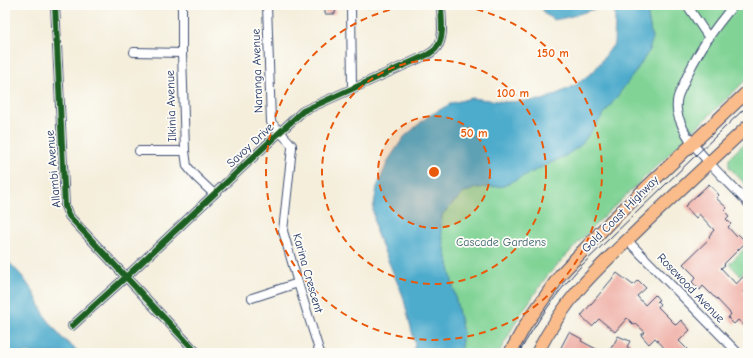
<svg xmlns="http://www.w3.org/2000/svg" width="753" height="358" font-family="'Comic Neue',sans-serif">
	<style>
		.green { fill: #80d395; stroke: #4e817a }
		.water { fill: #4eabcc; stroke: #346d95 }
		.building { fill: #eeaba2 }
		.lines { fill: none; stroke-linecap: round; stroke-linejoin: round }
		.minor-casing { stroke: #3c4c71; stroke-width: 10 }
		.highway-casing { stroke: #3c4c71; stroke-width: 14 }
		.minor { stroke: #fff; stroke-width: 8 }
		.highway { stroke: #f9bc8a; stroke-width: 12 }
		.tram { stroke: #1b2f5e; stroke-width: 1 }
		.cycleway-casing { stroke: #fdfcf7; stroke-width: 8 }
		.cycleway { stroke: #1b5e20; stroke-width: 6 }
		.ring { fill: none; stroke: #e8590c; stroke-width: 2; stroke-dasharray: 7 5 }
		.labels { text-anchor: middle; stroke-width: 3.5; stroke-linejoin: round; paint-order: stroke }
		.street-label { font-size: 12px; fill: #1b2f5e; stroke: #fdfcf7 }
		.park-label { font-size: 12px; fill: #39606e; stroke: #fdfcf7 }
		.centre { fill: #e8590c; stroke: #fdfcf7; stroke-width: 2 }
		.ring-label { font-size: 12px; text-anchor: middle; font-weight: bold; fill: #e8590c; stroke: #fdfcf7; stroke-width: 3.5; stroke-linejoin: round; paint-order: stroke }
	</style>
	<rect width="100%" height="100%" fill="#fdfcf7"/>
	<filter id="ink" filterUnits="userSpaceOnUse"><feTurbulence type="fractalNoise" baseFrequency=".025" numOctaves="2"/><feDisplacementMap in="SourceGraphic" scale="8" xChannelSelector="R" yChannelSelector="G"/><feConvolveMatrix kernelMatrix="1 2 1 2 8 2 1 2 1" color-interpolation-filters="sRGB"/></filter>
	<filter id="wash" filterUnits="userSpaceOnUse"><feTurbulence type="fractalNoise" baseFrequency=".012" numOctaves="4" result="noise"/><feDisplacementMap in="SourceGraphic" scale="16" xChannelSelector="R" yChannelSelector="G"/><feGaussianBlur stdDeviation="0.9" result="paint"/><feColorMatrix in="noise" values="0 0 0 0 0 0 0 0 0 0 0 0 0 0 0 0 0 1.4 0 .05"/><feComposite in="paint" operator="in"/></filter>
	<g filter="url(#wash)">
		<rect width="100%" height="100%" fill="#f4eedb"/>
		<g class="green">
			<polygon points="646,5 748,5 748,78 593,227 547,276 518,318 499,353 460,353 463,333 441,230 442,215 452,204 464,193 476,188 503,186 565,156 581,145 652,39"/>
			<polygon points="748,140 748,187 729,167 729,160 730,157"/>
			<polygon points="748,245 748,268 740,275 729,264"/>
		</g>
		<g class="water">
			<polygon points="540,5 607,5 569,17 554,20 545,14"/>
			<polygon points="613,5 646,5 652,39 649,51 636,71 581,145 565,156 503,186 476,188 464,193 452,204 442,215 441,230 463,333 460,353 413,353 415,344 403,296 376,232 373,210 377,187 389,159 404,137 427,117 452,103 471,98 507,102 543,100 574,86 594,71 614,44 615,17"/>
			<polygon points="5,258 22,276 34,293 45,316 62,338 80,353 5,353"/>
		</g>
		<g id="blocks">
			<g class="building">
				<polygon points="325,5 336,5 335,14 325,14"/>
				<polygon points="709,184 719,195 716,198 727,208 724,211 729,216 726,219 731,224 728,227 736,236 738,234 746,242 724,264 725,265 721,268 736,284 748,272 748,288 743,292 748,297 748,329 738,320 734,324 728,318 731,314 715,297 714,297 703,286 700,290 692,282 696,277 683,264 710,238 709,236 714,230 699,214 696,218 685,206"/>
				<polygon points="617,273 633,285 638,280 646,288 637,296 645,305 655,295 659,300 657,301 660,304 658,307 676,325 681,320 690,330 679,341 687,349 686,350 689,353 669,353 655,338 649,344 641,335 645,332 636,324 634,325 627,318 615,332 599,319 592,326 581,316"/>
				<polygon points="569,332 582,339 581,341 604,353 558,353"/>
				<polygon points="618,336 630,341 627,347 639,353 608,353 612,346 613,346"/>
			</g>
		</g>
	</g>
	<g filter="url(#ink)">
		<use href="#blocks" fill-opacity="0" stroke="#3c4c71" stroke-width="1"/>
		<g class="lines">
			<defs>
				<g id="minor">
					<polyline points="55,5 65,206 69,216 197,353"/>
					<polyline points="182,5 182,53 185,151 187,166 196,177 214,194"/>
					<polyline points="267,5 271,122 292,145 292,148 283,231 298,283 320,353"/>
					<polyline points="351,5 352,88"/>
					<polyline points="687,5 709,38"/>
					<path d="M734,5C714,28 695,56 683,85C681,90 677,96 677,102C676,109 678,117 681,123C686,137 696,148 705,158C719,174 734,188 748,203"/>
					<polyline points="134,52 182,53"/>
					<polyline points="139,151 185,151"/>
					<polyline points="627,240 738,353"/>
					<polyline points="252,298 298,283"/>
					<path d="M72,326L126,277L280,132L303,111L427,55C430,53 435,51 437,47C445,38 441,17 441,5"/>
				</g>
				<g id="highway">
					<polyline points="510,353 526,324 561,274 577,257 610,222 748,91"/>
					<path d="M537,353C549,330 564,307 581,287C601,264 624,244 646,222C680,190 714,158 748,126"/>
				</g>
			</defs>
			<use href="#minor" class="minor-casing"/>
			<use href="#highway" class="highway-casing"/>
			<use href="#minor" class="minor"/>
			<use href="#highway" class="highway"/>
			<path class="tram" d="M519,353C537,321 557,292 582,265L748,105"/>
			<defs>
				<g id="cycleway">
					<polyline points="55,5 65,206 69,216 197,353"/>
					<path d="M72,326L126,277L280,132L303,111L427,55C430,53 435,51 437,47C445,38 441,17 441,5"/>
				</g>
			</defs>
			<use href="#cycleway" class="cycleway-casing"/>
			<use href="#cycleway" class="cycleway"/>
		</g>
	</g>
	<circle cx="434" cy="172" r="56" fill="#e8590c" fill-opacity=".12"/>
	<g class="ring">
		<circle cx="434" cy="172" r="56"/>
		<circle cx="434" cy="172" r="112"/>
		<path d="M453 5A168 168 0 1 1 415 5"/>
	</g>
	<g class="labels">
		<g class="street-label">
			<text transform="translate(257 71) rotate(-92)" y="4">Naranga Avenue</text>
			<text transform="translate(171 106) rotate(-92)" y="4">Ilkinia Avenue</text>
			<text transform="translate(250 145) rotate(-43)" y="4">Savoy Drive</text>
			<text transform="translate(53 169) rotate(-95)" y="4">Allambi Avenue</text>
			<text transform="translate(620 214) rotate(-45)" y="4">Gold Coast Highway</text>
			<text transform="translate(308 273) rotate(74)" y="4">Karina Crescent</text>
			<text transform="translate(691 288) rotate(46)" y="4">Rosewood Avenue</text>
		</g>
		<g class="park-label">
			<text x="501" y="246">Cascade Gardens</text>
		</g>
	</g>
	<circle cx="434" cy="172" r="6" class="centre"/>
	<g class="ring-label">
		<text x="553" y="57">150 m</text>
		<text x="513" y="97">100 m</text>
		<text x="474" y="137">50 m</text>
	</g>
	<rect width="753" height="358" fill="none" stroke="#fdfcf7" stroke-width="20"/>
</svg>
